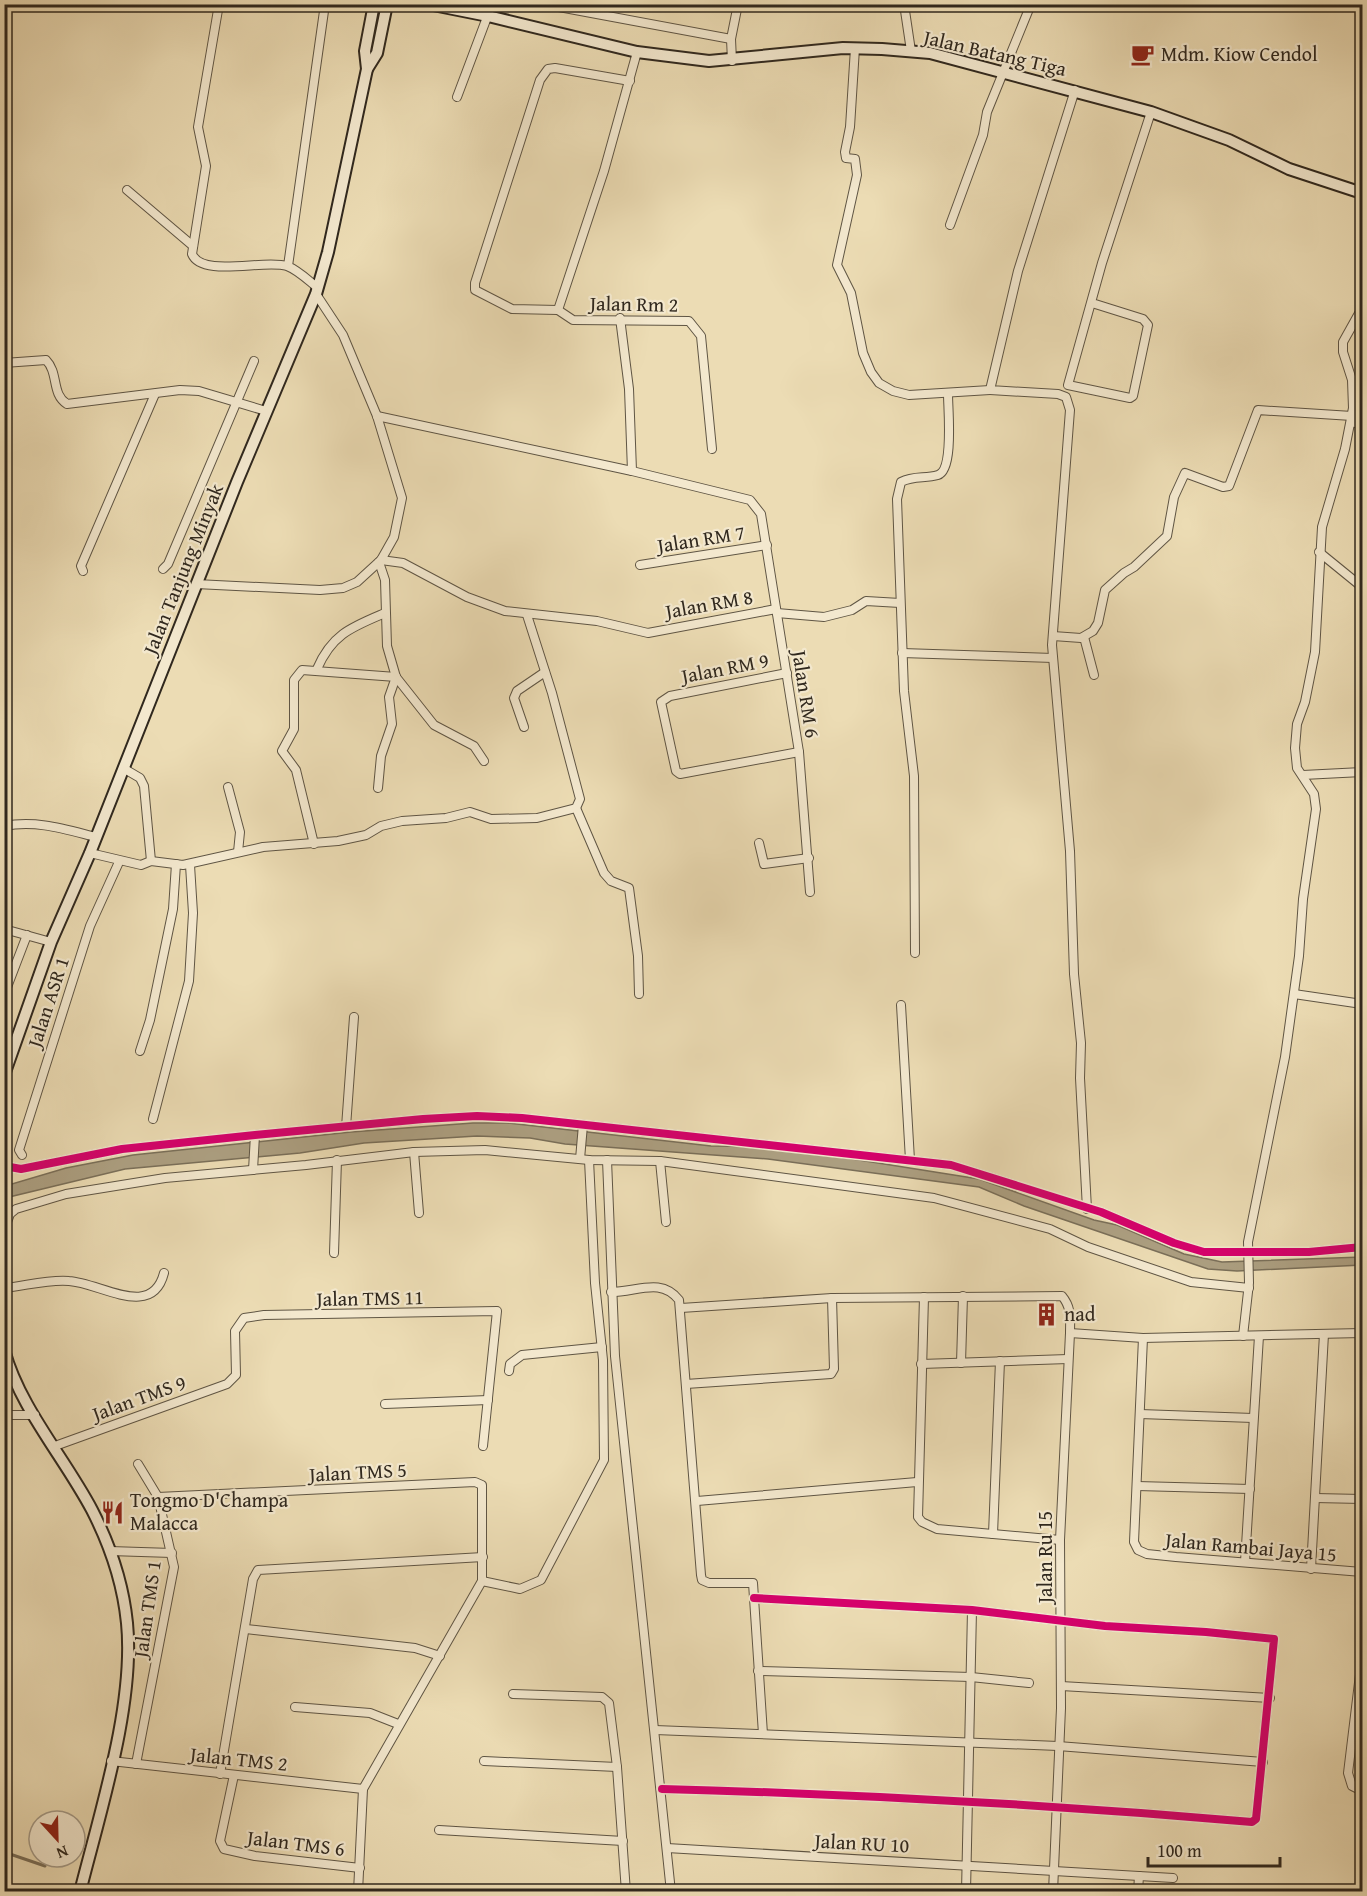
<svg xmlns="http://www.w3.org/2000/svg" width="1367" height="1896" font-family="'Gentium Book Plus',serif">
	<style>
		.water { fill: #ac9f81; stroke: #7a6f59; stroke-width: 1.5 }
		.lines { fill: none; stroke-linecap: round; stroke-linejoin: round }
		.stream { stroke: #7a6f59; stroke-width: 3 }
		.minor-casing { stroke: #5f5544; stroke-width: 10 }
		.secondary-casing { stroke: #30281e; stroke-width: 14 }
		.minor { stroke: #f3e8ce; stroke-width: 8 }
		.secondary { stroke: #f3e8ce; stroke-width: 10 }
		.cycleway-casing { stroke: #f3e8ce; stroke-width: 11 }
		.cycleway { stroke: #d6006c; stroke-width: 8 }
		.labels { text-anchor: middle; stroke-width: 4.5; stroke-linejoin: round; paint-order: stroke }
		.street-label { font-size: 20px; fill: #30281e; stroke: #f3e8ce }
		.poi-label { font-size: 20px; fill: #30281e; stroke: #f3e8ce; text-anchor: start }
	</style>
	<rect width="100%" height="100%" fill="#ecdcb4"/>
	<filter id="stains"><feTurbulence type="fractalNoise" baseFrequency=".00333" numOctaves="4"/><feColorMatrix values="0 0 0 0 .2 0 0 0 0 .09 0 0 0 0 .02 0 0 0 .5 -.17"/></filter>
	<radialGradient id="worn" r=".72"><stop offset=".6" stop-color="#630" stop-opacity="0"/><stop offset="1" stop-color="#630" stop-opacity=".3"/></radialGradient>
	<polygon class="water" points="473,1123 507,1123 711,1146 777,1147 979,1179 1094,1220 1117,1225 1184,1254 1222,1262 1362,1257 1362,1265 1237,1271 1208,1269 1024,1206 979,1187 768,1159 565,1144 530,1138 477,1136 364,1143 300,1153 125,1169 5,1198 5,1186 66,1168 133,1155 351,1132"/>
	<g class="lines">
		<polyline class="stream" points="4,1852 45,1866"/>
		<defs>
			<g id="minor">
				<path d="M219,4L198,127L206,166L192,254C202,278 264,259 287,266C298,270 309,281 318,288"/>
				<polyline points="543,4 731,39"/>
				<polyline points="904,4 911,51"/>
				<polyline points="855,48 850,127 845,152 846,158 855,159 857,175 837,265 851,293 863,353 871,372 879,383 893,391 909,395 990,390"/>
				<polyline points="732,61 731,39 738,4"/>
				<polyline points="1075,90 1018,271 990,390 1058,394 1066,397 1070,410 1052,645 1070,851 1074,974 1081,1043 1080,1078 1087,1209"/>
				<polyline points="457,97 492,4"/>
				<polyline points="127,190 193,246"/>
				<polyline points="950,225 983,135 987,112 1031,4"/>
				<polyline points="288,266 325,4"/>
				<polyline points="1092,303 1143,319 1148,325 1133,396 1130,398 1068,385 1102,263 1151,112"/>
				<polyline points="558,310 512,309 475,290 475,283 540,80 548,69 555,68 630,81"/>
				<polyline points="558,310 604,171 637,52"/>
				<polyline points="558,310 573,320 689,321 701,336 712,449"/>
				<polyline points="620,318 629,389 632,471 750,500 761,514 799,752 810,892"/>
				<path d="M4,363L46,360C59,373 51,394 67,404L180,390L199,391L266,411"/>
				<polyline points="377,416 632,471"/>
				<polyline points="1351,422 1362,425"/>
				<polyline points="1319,552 1362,587"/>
				<polyline points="381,560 403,563 467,597 505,611 597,621 648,633 776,609"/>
				<polyline points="379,562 385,580 387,646 396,677 434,725 474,746 484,761"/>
				<polyline points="640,565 767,545"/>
				<polyline points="163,569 168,564 254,361"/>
				<polyline points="83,571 81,566 155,394"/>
				<polyline points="196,584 320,590 343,588 357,582 381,560 394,537 402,498 377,416 343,335 316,294"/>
				<polyline points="777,613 824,617 852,610 866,601 900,603"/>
				<polyline points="1053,636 1081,638 1093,631 1098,623 1105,590 1124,573 1134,567 1167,536 1174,497 1185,473 1223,487 1229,486 1258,410 1352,416"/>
				<polyline points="1084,637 1094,675"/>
				<polyline points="902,653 1053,658"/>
				<path d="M317,669C332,634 352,627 385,613"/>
				<polyline points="787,673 670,696 661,702 676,771 680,774 799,752"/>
				<polyline points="524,727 514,698 517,691 545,672"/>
				<polyline points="123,768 140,778 144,786 151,861"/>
				<polyline points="1303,775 1362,772"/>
				<polyline points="228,787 240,832 238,852"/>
				<polyline points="378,788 381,756 392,724 389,697 396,677"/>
				<polyline points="576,808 604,873 611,881 629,888 638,956 639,994"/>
				<path d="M4,826C37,820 64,829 96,837"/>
				<polyline points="759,843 764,864 809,858"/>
				<polyline points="314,844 296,770 282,751 294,729 294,680 302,670 396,677"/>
				<polyline points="90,853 141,865 151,861 183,865 263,847 338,841 366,835 381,826 402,821 446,818 470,812 491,819 537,818 576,808 580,799 552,693 527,615"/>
				<polyline points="4,929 51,942"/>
				<path d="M915,953L914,776L904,691L897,499L901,482C914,475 925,479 938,475C954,470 948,410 948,394"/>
				<polyline points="1294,994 1362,1004"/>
				<polyline points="4,995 27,935"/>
				<polyline points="901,1005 910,1160"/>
				<polyline points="140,1051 150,1020 173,909 176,864"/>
				<polyline points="153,1119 189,981 193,913 190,865"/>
				<polyline points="346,1127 354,1017"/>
				<polyline points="414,1152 419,1213"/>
				<polyline points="22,1155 19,1150 90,926 119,862"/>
				<polyline points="580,1159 583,1125"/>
				<polyline points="607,1160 615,1356 671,1892"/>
				<polyline points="660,1161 666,1222"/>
				<polyline points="4,1162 10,1167 21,1169 122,1149 255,1135 423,1119 477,1116 522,1118 951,1165 1101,1212 1174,1243 1204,1252 1309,1252 1362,1247"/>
				<polyline points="253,1170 255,1135"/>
				<polyline points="4,1230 10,1214 16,1209 66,1194 165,1178 306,1165 414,1152 485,1150 589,1160 660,1161 934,1198 1050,1229 1088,1247 1191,1282 1249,1288"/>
				<polyline points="334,1253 337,1160"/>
				<path d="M4,1288C25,1286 49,1279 69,1281C101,1283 152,1320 164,1273"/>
				<path d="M611,1292C637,1292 661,1277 679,1300L701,1575L702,1580L709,1583H753L763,1734"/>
				<polyline points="924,1297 918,1517 922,1522 937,1529 1060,1540"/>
				<path d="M681,1308L832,1298L1062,1296C1072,1308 1070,1319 1070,1333L1060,1540L1061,1708L1053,1892"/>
				<polyline points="1070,1333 1143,1338 1362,1333"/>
				<polyline points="1243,1336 1249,1283 1248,1242 1285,1057 1299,956 1303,899 1316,809 1314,794 1297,768 1295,748 1297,724 1305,702 1315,652 1322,527 1345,449 1353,408 1352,380 1343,352 1343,342 1362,308"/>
				<polyline points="1143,1338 1134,1542 1138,1550 1147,1554 1176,1557 1362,1572"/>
				<polyline points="961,1363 963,1296"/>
				<polyline points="921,1364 1068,1359"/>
				<polyline points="509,1371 510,1364 522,1355 602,1347"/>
				<polyline points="686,1384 831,1374 834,1369 832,1298"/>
				<polyline points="385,1404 488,1400"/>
				<polyline points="1140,1414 1253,1418"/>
				<polyline points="4,1415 35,1415"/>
				<polyline points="55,1446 227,1384 236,1375 235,1331 244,1318 264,1315 497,1311 483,1446"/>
				<polyline points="1137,1486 1250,1489"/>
				<polyline points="158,1497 475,1482 482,1485 482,1581 363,1789 358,1892"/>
				<polyline points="1315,1498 1362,1499"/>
				<polyline points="697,1501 917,1482"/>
				<polyline points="993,1534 1000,1361"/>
				<polyline points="110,1551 172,1553"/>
				<polyline points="1245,1562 1259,1336"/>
				<polyline points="1311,1569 1324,1334"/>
				<polyline points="482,1581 520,1589 541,1580 604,1460 603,1360 595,1283 589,1160"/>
				<polyline points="246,1629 415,1648 440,1656"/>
				<polyline points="1362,1658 1348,1773 1352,1786 1362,1791"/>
				<polyline points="758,1671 971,1677 1029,1683"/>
				<polyline points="1061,1686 1270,1698"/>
				<polyline points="513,1694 602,1697 609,1703 617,1767 626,1892"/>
				<polyline points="295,1707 370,1713 398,1724"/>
				<polyline points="655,1730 1058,1746 1263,1762"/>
				<polyline points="111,1761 363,1789"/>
				<polyline points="484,1761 617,1767"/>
				<polyline points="136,1764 174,1567 158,1497 138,1464"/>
				<polyline points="220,1774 253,1579 258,1570 483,1557"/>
				<polyline points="234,1775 220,1841 224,1849 255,1856 360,1868"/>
				<path d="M662,1789C859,1794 1055,1805 1252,1822L1256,1819L1274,1639L1206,1632L1105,1626L972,1610L754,1598"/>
				<polyline points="439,1830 623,1841"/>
				<polyline points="667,1848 1173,1878"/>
				<polyline points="966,1892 972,1610"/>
				<polyline points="1138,1892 1139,1876"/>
			</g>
			<g id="secondary">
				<polyline points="428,4 488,16 637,52 709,61 843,48 882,49 930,53 1151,112 1229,140 1289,169 1362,193"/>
				<polyline points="367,69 377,53 387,4"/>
				<polyline points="4,1075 51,942 90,853 237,482 316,294 328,252 367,69 365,51 374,4"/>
				<path d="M4,1350C20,1408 64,1457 92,1510C110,1545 123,1583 127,1623C135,1704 100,1812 80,1892"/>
			</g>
		</defs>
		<use href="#minor" class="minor-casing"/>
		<use href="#secondary" class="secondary-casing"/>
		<use href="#minor" class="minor"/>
		<use href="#secondary" class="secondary"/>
		<defs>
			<g id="cycleway">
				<polyline points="4,1162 10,1167 21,1169 122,1149 255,1135 423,1119 477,1116 522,1118 951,1165 1101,1212 1174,1243 1204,1252 1309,1252 1362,1247"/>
				<path d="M662,1789C859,1794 1055,1805 1252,1822L1256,1819L1274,1639L1206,1632L1105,1626L972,1610L754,1598"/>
			</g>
		</defs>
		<use href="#cycleway" class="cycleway-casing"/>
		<use href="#cycleway" class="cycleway"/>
	</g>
	<defs>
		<symbol id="cafe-bare" viewBox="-9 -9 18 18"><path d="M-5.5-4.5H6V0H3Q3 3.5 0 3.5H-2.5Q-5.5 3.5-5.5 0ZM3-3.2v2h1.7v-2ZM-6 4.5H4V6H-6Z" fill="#8f2418" stroke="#f3e8ce" stroke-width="2.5" paint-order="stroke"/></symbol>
		<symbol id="building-bare" viewBox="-9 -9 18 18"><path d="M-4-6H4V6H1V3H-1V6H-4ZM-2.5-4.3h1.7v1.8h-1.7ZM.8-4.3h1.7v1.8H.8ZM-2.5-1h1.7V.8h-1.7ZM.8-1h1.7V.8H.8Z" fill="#8f2418" stroke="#f3e8ce" stroke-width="2.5" paint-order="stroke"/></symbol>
		<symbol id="restaurant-bare" viewBox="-9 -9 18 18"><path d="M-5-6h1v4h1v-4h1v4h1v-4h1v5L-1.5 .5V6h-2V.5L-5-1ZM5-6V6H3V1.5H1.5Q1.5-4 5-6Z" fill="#8f2418" stroke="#f3e8ce" stroke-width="2.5" paint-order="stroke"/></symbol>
	</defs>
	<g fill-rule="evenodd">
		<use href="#cafe-bare" x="1126" y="38" width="33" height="33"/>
		<use href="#building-bare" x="1030" y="1298" width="33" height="33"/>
		<use href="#restaurant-bare" x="96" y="1496" width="33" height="33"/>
	</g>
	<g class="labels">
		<g class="street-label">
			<text transform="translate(995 53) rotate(13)" y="7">Jalan Batang Tiga</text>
			<text transform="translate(634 304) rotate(1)" y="7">Jalan Rm 2</text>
			<text transform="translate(701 539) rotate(-9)" y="7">Jalan RM 7</text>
			<text transform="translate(183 569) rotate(-68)" y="7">Jalan Tanjung Minyak</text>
			<text transform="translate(709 604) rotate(-10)" y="7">Jalan RM 8</text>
			<text transform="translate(725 668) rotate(-11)" y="7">Jalan RM 9</text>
			<text transform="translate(806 694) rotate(81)" y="7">Jalan RM 6</text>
			<text transform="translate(48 1002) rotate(-72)" y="7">Jalan ASR 1</text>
			<text transform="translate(370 1298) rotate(-1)" y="7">Jalan TMS 11</text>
			<text transform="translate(139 1398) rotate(-20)" y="7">Jalan TMS 9</text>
			<text transform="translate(358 1472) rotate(-3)" y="7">Jalan TMS 5</text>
			<text transform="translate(1251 1547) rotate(5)" y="7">Jalan Rambai Jaya 15</text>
			<text transform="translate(1045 1557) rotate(-90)" y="7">Jalan Ru 15</text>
			<text transform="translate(147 1609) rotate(-82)" y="7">Jalan TMS 1</text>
			<text transform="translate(239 1759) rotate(6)" y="7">Jalan TMS 2</text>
			<text transform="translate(296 1843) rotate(7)" y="7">Jalan TMS 6</text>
			<text transform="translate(862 1843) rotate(3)" y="7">Jalan RU 10</text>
		</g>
		<g class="poi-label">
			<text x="1161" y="61">Mdm. Kiow Cendol</text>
			<text x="1064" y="1321">nad</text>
			<text x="130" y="1507">Tongmo D'Champa<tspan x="130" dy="23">Malacca</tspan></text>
		</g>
	</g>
	<rect width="1367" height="1896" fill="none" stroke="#ecdcb4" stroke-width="24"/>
	<rect x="6" y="6" width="1355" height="1884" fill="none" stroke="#30281e" stroke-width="3"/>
	<rect x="12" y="12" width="1343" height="1872" fill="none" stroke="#30281e" stroke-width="1.5"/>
	<g transform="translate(57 1839) rotate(158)"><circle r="28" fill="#f3e8ce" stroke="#a59b88" stroke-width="1.5"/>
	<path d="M0-4.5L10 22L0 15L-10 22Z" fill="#8f2418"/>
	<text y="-9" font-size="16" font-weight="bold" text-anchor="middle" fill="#30281e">N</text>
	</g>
	<path d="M1148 1857v9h132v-9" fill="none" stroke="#30281e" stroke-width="3"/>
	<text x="1157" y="1857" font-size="18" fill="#30281e" stroke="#f3e8ce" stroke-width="4.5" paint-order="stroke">100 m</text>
	<rect width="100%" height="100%" filter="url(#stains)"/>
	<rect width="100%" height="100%" fill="url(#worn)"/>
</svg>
